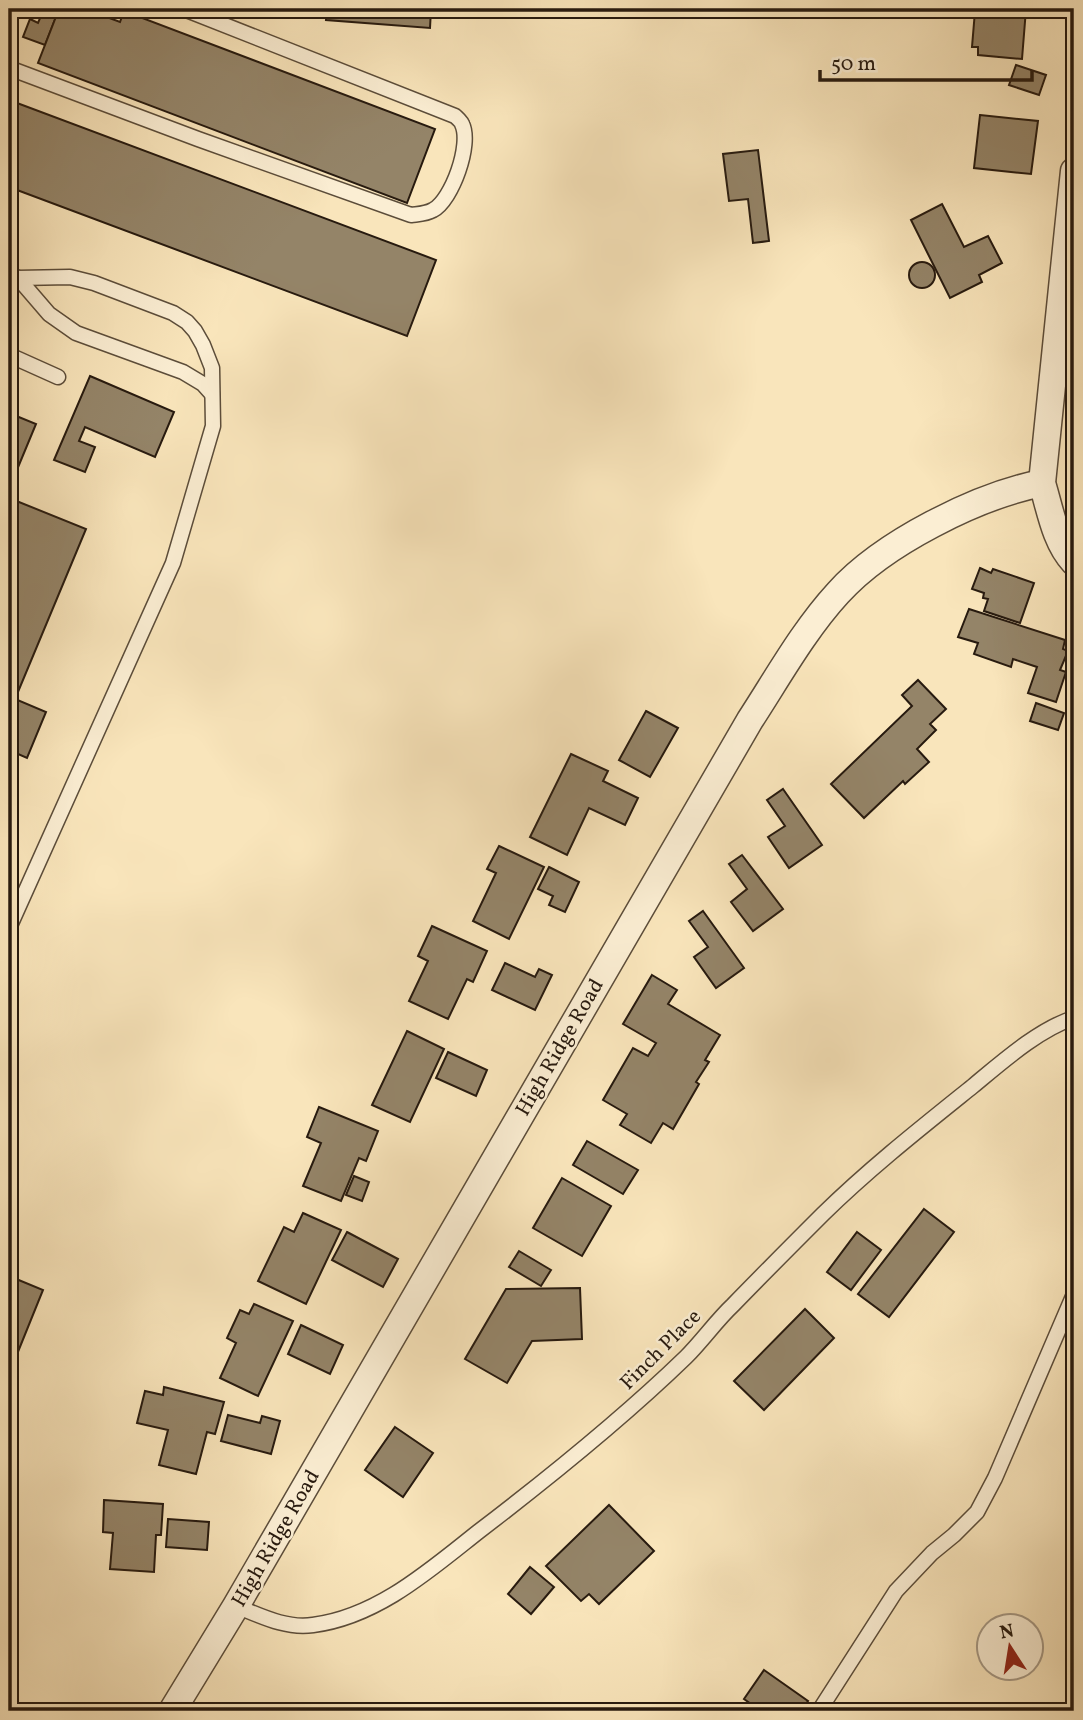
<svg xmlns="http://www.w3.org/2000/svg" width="1083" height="1720" font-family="Vollkorn,serif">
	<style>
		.building { fill: #948468; stroke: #271a0f; stroke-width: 2 }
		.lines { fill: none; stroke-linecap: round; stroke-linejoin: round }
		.service-casing { stroke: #5c4d3a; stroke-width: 17 }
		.minor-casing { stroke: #5c4d3a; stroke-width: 29 }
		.service { stroke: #fbeed3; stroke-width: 14 }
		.minor { stroke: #fbeed3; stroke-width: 26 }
		.labels { text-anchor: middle; stroke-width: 5; stroke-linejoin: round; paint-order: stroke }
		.street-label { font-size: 21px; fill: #271a0f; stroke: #fbeed3 }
	</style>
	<rect width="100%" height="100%" fill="#f9e5bb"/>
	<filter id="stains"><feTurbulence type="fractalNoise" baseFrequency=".00286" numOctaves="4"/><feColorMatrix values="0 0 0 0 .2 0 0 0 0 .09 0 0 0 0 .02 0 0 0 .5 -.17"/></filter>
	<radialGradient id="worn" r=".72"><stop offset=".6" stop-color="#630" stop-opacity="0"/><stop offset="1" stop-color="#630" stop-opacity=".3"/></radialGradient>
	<g class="building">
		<polygon points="44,9 59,9 45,45 23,37 30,19 38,23"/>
		<polygon points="59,9 85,9 120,22 124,11 435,129 407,203 38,63"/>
		<polygon points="327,9 431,9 430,28 326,20"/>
		<polygon points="984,9 1026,9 1022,59 978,55 978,47 972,47 975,11 984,12"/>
		<polygon points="1016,65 1046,75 1039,95 1009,85"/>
		<polygon points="9,100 436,260 407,336 9,187"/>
		<polygon points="980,115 1038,121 1031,174 974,168"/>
		<polygon points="758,150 769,241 753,243 748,199 729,201 723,154"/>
		<polygon points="942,204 964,247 988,236 1002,263 979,275 982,282 950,298 911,220"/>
		<circle cx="922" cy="275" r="13"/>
		<polygon points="90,376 174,412 155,457 85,427 79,441 95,447 85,472 54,460"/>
		<polygon points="9,413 36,424 9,489"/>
		<polygon points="9,498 86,529 15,699 46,712 27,758 9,750"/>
		<polygon points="980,568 991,573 993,569 1034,583 1020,623 984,611 988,599 983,598 984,593 972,589"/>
		<polygon points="969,609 1065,640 1063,649 1068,651 1060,670 1066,672 1056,702 1028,693 1037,667 1013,659 1011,667 974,654 978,643 958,637"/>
		<polygon points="918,680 946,709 930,724 936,730 917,749 929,762 905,784 903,781 864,818 831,784 912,706 902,695"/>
		<polygon points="1036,703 1064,713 1058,730 1030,721"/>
		<polygon points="646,711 678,728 650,777 619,760"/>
		<polygon points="571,754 608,771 603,781 638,798 625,825 589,808 567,855 530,837"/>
		<polygon points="783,789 822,845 789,868 768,837 785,826 767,800"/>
		<polygon points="499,846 544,867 509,939 473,921 496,873 487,869"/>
		<polygon points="742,855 783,909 753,931 731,902 747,889 729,864"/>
		<polygon points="549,867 579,882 565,912 549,905 553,896 538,889"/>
		<polygon points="703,911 744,968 716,988 694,957 708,947 689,921"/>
		<polygon points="432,926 487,951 473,982 467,979 448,1019 409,1001 428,961 418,956"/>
		<polygon points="505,963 535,977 539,969 552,975 535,1010 492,990"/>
		<polygon points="652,975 677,990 668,1004 720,1035 705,1060 709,1062 696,1082 699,1084 673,1129 663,1123 651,1143 620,1125 627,1114 603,1100 633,1048 648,1056 656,1043 623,1024"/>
		<polygon points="407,1031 444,1049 410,1122 372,1105"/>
		<polygon points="448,1052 487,1070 476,1096 436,1078"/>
		<polygon points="319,1107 378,1131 366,1161 359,1158 341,1201 303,1186 321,1143 307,1137"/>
		<polygon points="587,1141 638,1170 623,1194 573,1165"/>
		<polygon points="354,1176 369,1182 362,1201 346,1195"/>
		<polygon points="562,1178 611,1206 582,1256 533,1228"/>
		<polygon points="924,1209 954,1232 889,1317 858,1294"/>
		<polygon points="303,1213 341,1230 306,1304 258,1281 284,1227 294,1232"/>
		<polygon points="347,1232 398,1259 383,1287 332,1260"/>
		<polygon points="857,1232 881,1250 851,1290 827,1272"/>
		<polygon points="519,1251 551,1270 541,1286 509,1267"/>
		<polygon points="9,1276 43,1290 9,1374"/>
		<polygon points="580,1288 582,1339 532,1341 507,1383 465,1359 506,1289"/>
		<polygon points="254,1304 293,1321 258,1396 220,1378 236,1343 227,1338 240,1310 249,1314"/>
		<polygon points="805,1309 834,1338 764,1410 734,1381"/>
		<polygon points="301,1325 343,1345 330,1374 288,1354"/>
		<polygon points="164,1387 224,1402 215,1434 207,1432 196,1474 159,1465 168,1430 137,1423 145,1391 163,1395"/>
		<polygon points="228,1415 260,1423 262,1416 280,1421 271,1454 221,1441"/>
		<polygon points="395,1427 433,1453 403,1497 365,1470"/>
		<polygon points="104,1500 163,1504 161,1535 156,1535 154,1572 110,1569 113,1533 103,1532"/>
		<polygon points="609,1505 654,1551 599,1604 589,1594 581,1601 546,1566"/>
		<polygon points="168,1519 209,1522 207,1550 166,1547"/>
		<polygon points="530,1567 554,1587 531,1614 508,1594"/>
		<polygon points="764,1670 808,1701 801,1711 761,1711 744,1699"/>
	</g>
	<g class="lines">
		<defs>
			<g id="service">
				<path d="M9,68L198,139L411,215C418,214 426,214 433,210C452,200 472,144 462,124C462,122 456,117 455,116L184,9"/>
				<polyline points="9,274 18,278 49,314 76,333 183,372 203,384 212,394"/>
				<polyline points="9,355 58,377"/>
				<polyline points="9,928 173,563 213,426 212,368 203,345 195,331 187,322 173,313 94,283 70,277 18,278"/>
				<path d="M236,1606C261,1616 286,1629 313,1625C377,1617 430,1570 478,1532C550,1477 621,1420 686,1357C703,1340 716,1321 733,1305C762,1275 793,1244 823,1214C870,1168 922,1127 973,1086C1002,1062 1039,1029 1074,1018"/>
				<polyline points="819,1711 896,1591 932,1553 954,1535 977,1512 995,1478 1074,1294"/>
			</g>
			<g id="minor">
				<path d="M1074,171L1042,483C1050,509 1055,542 1074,562"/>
				<path d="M172,1711L236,1606L750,720C778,677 804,630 838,593C883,543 977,496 1042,483"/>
			</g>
		</defs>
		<use href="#service" class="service-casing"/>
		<use href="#minor" class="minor-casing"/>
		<use href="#service" class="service"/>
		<use href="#minor" class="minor"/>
	</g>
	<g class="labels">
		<g class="street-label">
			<text transform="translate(559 1047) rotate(-60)" y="7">High Ridge Road</text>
			<text transform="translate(660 1349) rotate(-45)" y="7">Finch Place</text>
			<text transform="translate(275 1538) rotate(-60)" y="7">High Ridge Road</text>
		</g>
	</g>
	<rect width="1083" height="1720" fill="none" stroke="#f9e5bb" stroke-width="35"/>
	<rect x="10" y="10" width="1062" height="1699" fill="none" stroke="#271a0f" stroke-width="3.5"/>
	<rect x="18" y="18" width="1048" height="1685" fill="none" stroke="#271a0f" stroke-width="2"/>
	<g transform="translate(1010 1647) rotate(348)"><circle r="33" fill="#fbeed3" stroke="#a69985" stroke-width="2"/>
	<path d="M0-5L12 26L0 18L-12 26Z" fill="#8f2418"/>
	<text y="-10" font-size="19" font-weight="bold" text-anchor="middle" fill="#271a0f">N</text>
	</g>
	<path d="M820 70v10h212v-10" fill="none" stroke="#271a0f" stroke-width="3.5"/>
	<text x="831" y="70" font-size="21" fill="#271a0f" stroke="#fbeed3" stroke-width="5" paint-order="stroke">50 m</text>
	<rect width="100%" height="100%" filter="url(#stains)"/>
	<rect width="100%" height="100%" fill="url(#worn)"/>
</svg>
